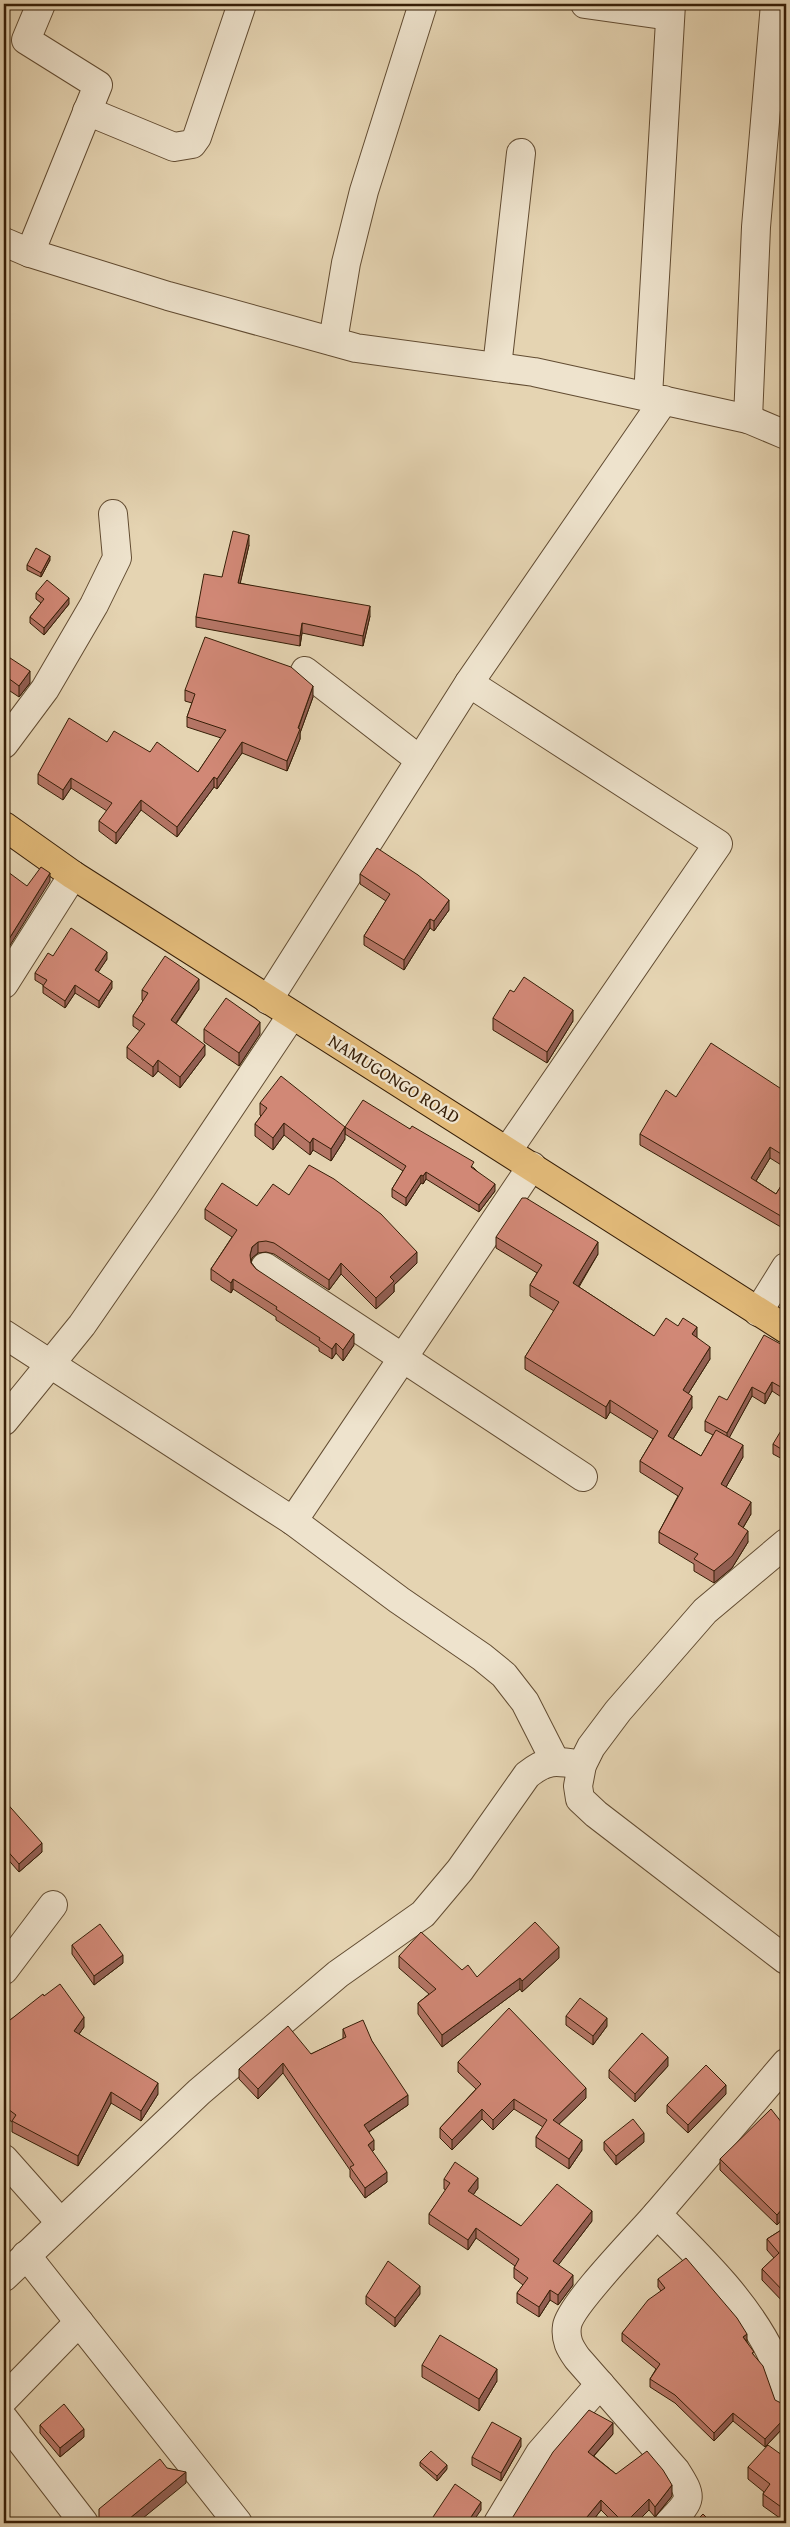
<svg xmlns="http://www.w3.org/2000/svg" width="790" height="2527" font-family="'Gentium Book Plus',serif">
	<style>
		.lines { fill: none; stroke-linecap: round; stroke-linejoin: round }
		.minor-casing { stroke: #624c32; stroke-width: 30 }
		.major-casing { stroke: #361e07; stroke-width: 30 }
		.minor { stroke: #eee3cd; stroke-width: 28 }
		.major { stroke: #e2ba79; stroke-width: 28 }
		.wall { fill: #b47565; stroke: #361e07 }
		.shaded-wall { fill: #925f53; stroke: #361e07 }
		.building { fill: #d18876; stroke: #361e07 }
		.labels { text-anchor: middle; stroke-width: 4.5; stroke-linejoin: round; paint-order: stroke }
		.street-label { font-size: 18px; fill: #361e07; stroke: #eee3cd }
	</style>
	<rect width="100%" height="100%" fill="#e5d4b2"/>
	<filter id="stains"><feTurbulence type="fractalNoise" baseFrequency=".004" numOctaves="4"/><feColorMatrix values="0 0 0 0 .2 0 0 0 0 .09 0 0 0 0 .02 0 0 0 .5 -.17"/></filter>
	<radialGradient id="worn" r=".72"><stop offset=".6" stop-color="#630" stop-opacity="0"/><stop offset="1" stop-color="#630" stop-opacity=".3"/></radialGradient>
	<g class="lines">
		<defs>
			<g id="minor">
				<polyline points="585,4 670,16"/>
				<polyline points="87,111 174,147 192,144 197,137 242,4"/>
				<polyline points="4,242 30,253 168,296 356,348 534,372 748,419 786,435"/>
				<polyline points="30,253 98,85 26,40 41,4"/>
				<polyline points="333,341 346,263 364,191 423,4"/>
				<polyline points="497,367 521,153"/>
				<polyline points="648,396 671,4"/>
				<polyline points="748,419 756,227 775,4"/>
				<polyline points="305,671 420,760"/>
				<polyline points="469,683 718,844 508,1150"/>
				<polyline points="4,744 45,689 94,605 117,558 113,514"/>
				<polyline points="4,984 73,875"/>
				<polyline points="268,1000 469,683 664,400"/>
				<polyline points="265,1267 583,1477"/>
				<polyline points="758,1312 786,1267"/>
				<polyline points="4,1334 293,1521 399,1600 482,1657 504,1675 525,1702 555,1761"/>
				<polyline points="4,1421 82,1325 165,1205 292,1015"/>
				<polyline points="293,1521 532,1166"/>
				<polyline points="786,1543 705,1611 618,1711 591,1747 582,1765 578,1786 580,1799 596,1814 786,1960"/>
				<polyline points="4,1970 53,1905"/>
				<path d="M786,2063L657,2214C700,2257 747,2302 773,2357C779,2370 782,2384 786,2397"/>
				<polyline points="4,2159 60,2222"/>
				<path d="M657,2214C640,2234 570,2305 567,2326C565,2340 570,2348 577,2358L676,2471C694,2499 691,2500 669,2523"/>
				<polyline points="26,2255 238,2523"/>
				<path d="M4,2277L199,2092L338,1974L423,1914L460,1870L527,1775C548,1758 557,1761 582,1765"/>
				<polyline points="4,2399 79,2322"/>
				<polyline points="4,2419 84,2523"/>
				<polyline points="498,2523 540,2453 600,2384"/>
			</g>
			<polyline id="major" points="4,826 73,875 786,1329"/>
		</defs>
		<use href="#minor" class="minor-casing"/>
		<use href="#major" class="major-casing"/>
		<use href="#minor" class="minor"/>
		<use href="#major" class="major"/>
	</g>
	<g class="wall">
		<polygon points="249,545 240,583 370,616 363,646 302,633 300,646 196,627 196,617 222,577"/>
		<polygon points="50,560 41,577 27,570 27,565"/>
		<polygon points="36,593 69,604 44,635 30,623 30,617 41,603 36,599"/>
		<polygon points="4,654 30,683 19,697 4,687"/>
		<polygon points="185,690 313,697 300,733 300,739 287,771 242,753 217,789 214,787 177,837 141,810 116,844 99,831 99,821 107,811 71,788 63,800 38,784 38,774 107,742 150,752 198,772 221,738 187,727 187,717 192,703 185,701"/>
		<polygon points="360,874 449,910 434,931 430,928 404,970 364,945 364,936 386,901 360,884"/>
		<polygon points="53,956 107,959 98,972 112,988 99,1008 75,993 65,1008 43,993 43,985 35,980 35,973"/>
		<polygon points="199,989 176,1024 205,1055 180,1088 158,1071 153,1077 127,1058 127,1047 140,1031 133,1026 133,1016 143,1001 142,1000 142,990"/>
		<polygon points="493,1018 573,1021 547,1063 493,1030"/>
		<polygon points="204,1029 260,1034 239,1066 204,1042"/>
		<polygon points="786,1092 786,1168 770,1158 756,1181 776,1194 786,1178 786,1230 640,1145 640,1134 676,1097"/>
		<polygon points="260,1103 345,1139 331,1161 313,1150 310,1155 284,1135 273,1150 255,1136 255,1124 261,1116 260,1115"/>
		<polygon points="345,1127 410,1129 474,1168 495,1191 479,1212 426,1179 423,1184 421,1183 406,1206 392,1197 392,1189 403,1171 345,1134"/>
		<polygon points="289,1195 417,1263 394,1285 394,1292 376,1309 341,1274 329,1290 274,1254 266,1252 258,1253 252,1258 251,1262 256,1269 354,1345 343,1361 336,1353 332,1359 319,1351 319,1348 276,1320 276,1317 233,1289 231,1293 211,1280 211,1269 232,1237 205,1219 205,1209 257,1206"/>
		<polygon points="496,1237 598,1254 579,1287 654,1336 697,1338 710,1359 688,1394 692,1408 673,1439 701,1456 713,1435 705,1431 705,1421 727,1400 786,1347 786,1400 772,1391 765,1404 752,1396 729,1437 743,1457 726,1487 751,1514 743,1528 748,1542 732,1568 714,1583 694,1571 694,1564 659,1543 659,1532 678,1496 640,1472 640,1461 653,1439 610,1412 606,1419 525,1369 525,1357 554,1311 530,1296 530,1285 537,1273 496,1248"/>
		<polygon points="786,1431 786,1461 773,1454 773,1444"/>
		<polygon points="4,1801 42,1852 19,1872 4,1855"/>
		<polygon points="72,1945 123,1963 94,1985 72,1954"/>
		<polygon points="399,1956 462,1970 477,1977 559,1958 522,1992 520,1989 442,2047 418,2014 418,2003 429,1994 399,1968"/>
		<polygon points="44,1996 84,2027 79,2034 158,2094 141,2121 111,2103 78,2166 12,2132 12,2122 4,2116 4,2013 10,2020"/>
		<polygon points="566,2016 607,2026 593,2045 566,2025"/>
		<polygon points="343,2029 372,2041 408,2105 369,2132 374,2150 372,2151 387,2182 365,2198 350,2177 350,2170 283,2073 258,2099 239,2079 239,2069 311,2054 343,2039"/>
		<polygon points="458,2062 586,2098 559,2124 582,2150 569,2169 536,2147 536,2137 543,2127 514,2109 493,2130 482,2119 452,2150 440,2138 440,2128 476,2089 458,2072"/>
		<polygon points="668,2066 635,2102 609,2078 609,2070"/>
		<polygon points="726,2094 688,2133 667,2113 667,2105"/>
		<polygon points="786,2128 786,2215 777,2225 720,2170 720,2159"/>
		<polygon points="604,2142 644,2142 616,2165 604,2150"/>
		<polygon points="444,2179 478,2188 473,2195 521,2226 592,2221 558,2265 573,2285 558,2305 550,2300 539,2317 517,2303 517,2293 523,2285 514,2278 514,2268 515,2266 476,2238 468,2250 429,2224 429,2214 446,2190 444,2189"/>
		<polygon points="786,2227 786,2305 762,2280 762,2269 774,2258 767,2250 767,2239"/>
		<polygon points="658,2279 747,2342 754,2356 782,2429 765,2447 733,2421 714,2441 675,2403 650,2387 650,2379 656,2369 622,2341 622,2333 661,2291 658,2287"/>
		<polygon points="420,2294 395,2327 366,2304 366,2296"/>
		<polygon points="422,2365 497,2381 479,2411 422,2377"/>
		<polygon points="40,2425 84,2437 60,2457 40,2433"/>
		<polygon points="613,2434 594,2456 616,2474 672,2496 655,2517 649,2510 636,2523 614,2523 601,2510 591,2523 508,2523"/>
		<polygon points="521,2446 501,2481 472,2465 472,2457"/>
		<polygon points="786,2458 784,2521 763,2506 763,2494 764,2492 748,2479 748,2467"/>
		<polygon points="420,2462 447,2469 437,2481 420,2466"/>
	</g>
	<g class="shaded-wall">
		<polygon points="249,535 249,545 238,593 238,583"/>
		<polygon points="50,556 50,560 41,577 41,573"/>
		<polygon points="69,598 69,604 44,635 44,628"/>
		<polygon points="370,606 370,616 363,646 363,636"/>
		<polygon points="302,623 302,633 300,646 300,636"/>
		<polygon points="8,625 8,637 4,642 4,630"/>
		<polygon points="30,671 30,683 19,697 19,686"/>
		<polygon points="313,686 313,697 300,733 300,739 287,771 287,761"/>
		<polygon points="242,742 242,753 217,789 217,779"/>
		<polygon points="214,777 214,787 177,837 177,827"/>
		<polygon points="71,778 71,788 63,800 63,790"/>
		<polygon points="141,800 141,810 116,844 116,833"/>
		<polygon points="50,873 50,881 4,955 4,947"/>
		<polygon points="449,900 449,910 434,931 434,921"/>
		<polygon points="430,919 430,928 404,970 404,960"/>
		<polygon points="107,952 107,959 95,977 95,970"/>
		<polygon points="199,979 199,989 171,1030 171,1020"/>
		<polygon points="112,981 112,988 99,1008 99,1001"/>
		<polygon points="75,985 75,993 65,1008 65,1001"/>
		<polygon points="573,1010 573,1021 547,1063 547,1052"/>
		<polygon points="260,1022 260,1034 239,1066 239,1053"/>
		<polygon points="205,1045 205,1055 180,1088 180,1077"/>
		<polygon points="158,1060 158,1071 153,1077 153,1067"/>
		<polygon points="284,1123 284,1135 273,1150 273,1138"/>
		<polygon points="345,1127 345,1139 331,1161 331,1149"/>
		<polygon points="313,1138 313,1150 310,1155 310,1143"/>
		<polygon points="770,1147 770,1158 751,1189 751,1178"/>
		<polygon points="426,1172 426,1179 423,1184 423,1176"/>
		<polygon points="421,1175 421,1183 406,1206 406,1198"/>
		<polygon points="495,1184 495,1191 479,1212 479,1205"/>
		<polygon points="258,1242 258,1253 252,1258 250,1266 250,1255 252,1247"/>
		<polygon points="598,1242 598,1254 573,1295 573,1283"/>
		<polygon points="417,1252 417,1263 394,1285 394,1292 376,1309 376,1298 390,1277"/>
		<polygon points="341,1263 341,1274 329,1290 329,1280"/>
		<polygon points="233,1279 233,1289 231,1293 231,1283"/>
		<polygon points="697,1327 697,1339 692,1334"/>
		<polygon points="354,1334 354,1345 343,1361 343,1350"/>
		<polygon points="336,1343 336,1353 332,1359 332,1349"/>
		<polygon points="710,1347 710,1359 683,1402 683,1390"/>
		<polygon points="772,1382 772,1391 765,1404 765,1394"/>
		<polygon points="752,1387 752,1396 727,1442 727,1433"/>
		<polygon points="692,1396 692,1408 668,1447 668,1436"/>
		<polygon points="610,1400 610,1412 606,1419 606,1407"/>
		<polygon points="743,1445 743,1457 721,1496 721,1484"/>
		<polygon points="751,1502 751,1514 738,1536 738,1524"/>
		<polygon points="748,1531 748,1542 732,1568 714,1583 714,1571"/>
		<polygon points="42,1843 42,1852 19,1872 19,1864"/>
		<polygon points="559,1947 559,1958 522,1992 522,1981"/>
		<polygon points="123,1955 123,1963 94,1985 94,1976"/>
		<polygon points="520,1978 520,1989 442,2047 442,2035"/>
		<polygon points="84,2017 84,2027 74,2041 74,2031"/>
		<polygon points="607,2018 607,2026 593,2045 593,2036"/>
		<polygon points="668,2057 668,2066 635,2102 635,2094"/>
		<polygon points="283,2063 283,2073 258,2099 258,2089"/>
		<polygon points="158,2083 158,2094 141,2121 141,2111"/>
		<polygon points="726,2085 726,2094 688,2133 688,2125"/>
		<polygon points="586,2088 586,2098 553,2130 553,2120"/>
		<polygon points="111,2092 111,2103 78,2166 78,2156"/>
		<polygon points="408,2095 408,2105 364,2135 364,2125"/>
		<polygon points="514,2099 514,2109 493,2130 493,2120"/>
		<polygon points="482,2109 482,2119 452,2150 452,2140"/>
		<polygon points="644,2133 644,2142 616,2165 616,2156"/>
		<polygon points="374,2140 374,2150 368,2155 368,2145"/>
		<polygon points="582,2140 582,2150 569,2169 569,2159"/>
		<polygon points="387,2172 387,2182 365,2198 365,2188"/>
		<polygon points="478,2178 478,2188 468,2202 468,2191"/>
		<polygon points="786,2204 786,2215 777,2225 777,2215"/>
		<polygon points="592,2211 592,2221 553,2272 553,2261"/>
		<polygon points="476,2228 476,2238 468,2250 468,2240"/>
		<polygon points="573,2275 573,2285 558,2305 558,2295"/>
		<polygon points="420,2286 420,2294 395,2327 395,2318"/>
		<polygon points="550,2290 550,2300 539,2317 539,2307"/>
		<polygon points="747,2334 747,2342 743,2337"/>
		<polygon points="497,2369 497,2381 479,2411 479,2399"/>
		<polygon points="733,2413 733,2421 714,2441 714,2433"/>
		<polygon points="786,2414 786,2422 782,2429 765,2447 765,2439"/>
		<polygon points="613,2423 613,2434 588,2462 588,2452"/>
		<polygon points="84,2429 84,2437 60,2457 60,2448"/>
		<polygon points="521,2438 521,2446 501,2481 501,2473"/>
		<polygon points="447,2465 447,2469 437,2481 437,2476"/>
		<polygon points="186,2472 186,2483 137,2523 124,2523"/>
		<polygon points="672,2485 672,2496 655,2517 655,2507"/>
		<polygon points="649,2499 649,2510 636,2523 625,2523"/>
		<polygon points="601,2500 601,2510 591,2523 582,2523"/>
		<polygon points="481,2502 481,2510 472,2523 467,2523"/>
		<polygon points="786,2505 786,2517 784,2521 784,2509"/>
	</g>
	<g class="building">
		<polygon points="233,531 249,535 238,583 370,606 363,636 302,623 300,636 196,617 204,574 222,577"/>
		<polygon points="36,548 50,556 41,573 27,565"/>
		<polygon points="47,580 69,598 44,628 30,617 44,599 36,593"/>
		<polygon points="4,622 8,625 4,630"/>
		<polygon points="205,637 291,667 313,686 298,728 300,729 287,761 242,742 217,779 214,777 177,827 141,800 116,833 99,821 112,803 71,778 63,790 38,774 69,718 107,742 114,731 150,752 157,742 198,772 226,730 187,717 195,694 185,690"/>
		<polygon points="4,654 30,671 19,686 4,675"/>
		<polygon points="377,848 418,875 449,900 434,921 430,919 404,960 364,936 390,894 360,874"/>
		<polygon points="41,867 50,873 4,947 4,869 27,886"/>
		<polygon points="71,928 107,952 95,970 112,981 99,1001 75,985 65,1001 43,986 47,980 35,973 48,953 53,956"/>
		<polygon points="165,956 199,979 171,1020 205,1045 180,1077 158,1060 153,1067 127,1047 145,1024 133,1016 148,993 142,990"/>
		<polygon points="524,977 573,1010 547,1052 493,1018 510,990 514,992"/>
		<polygon points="226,998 260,1022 239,1053 204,1029"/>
		<polygon points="711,1043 786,1092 786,1157 770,1147 751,1178 776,1194 786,1178 786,1219 640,1134 666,1090 676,1097"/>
		<polygon points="281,1076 345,1127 331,1149 313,1138 310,1143 284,1123 273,1138 255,1124 267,1108 260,1103"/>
		<polygon points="363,1100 410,1129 412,1126 474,1162 471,1167 495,1184 479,1205 426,1172 423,1176 421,1175 406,1198 392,1189 406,1166 345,1127"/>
		<polygon points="309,1165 334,1179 381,1214 417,1252 390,1277 394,1281 376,1298 341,1263 329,1280 274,1243 266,1241 258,1242 252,1247 250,1255 251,1263 256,1269 354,1334 343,1350 336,1343 332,1349 319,1340 320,1338 276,1309 277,1307 233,1279 231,1283 211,1269 237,1230 205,1209 222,1183 257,1206 273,1184 289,1195"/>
		<polygon points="522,1198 526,1198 598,1242 573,1283 654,1336 666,1318 678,1326 683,1318 697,1327 692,1334 710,1347 683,1390 692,1396 668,1436 701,1456 716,1430 743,1445 721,1484 751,1502 738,1524 748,1531 732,1556 714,1571 694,1559 698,1554 659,1532 683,1488 640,1461 658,1431 610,1400 606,1407 525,1357 559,1302 530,1285 542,1265 496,1237"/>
		<polygon points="764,1335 786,1347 786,1357 784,1360 786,1361 786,1390 772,1382 765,1394 752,1387 727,1433 705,1421 719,1396 727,1400"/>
		<polygon points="782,1429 786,1431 786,1452 773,1444"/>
		<polygon points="4,1800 42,1843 19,1864 4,1847"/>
		<polygon points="535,1922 559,1947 522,1981 520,1978 442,2035 418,2003 436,1989 399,1956 421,1932 462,1970 468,1965 477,1977"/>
		<polygon points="100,1924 123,1955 94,1976 72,1945"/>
		<polygon points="60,1984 84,2017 74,2031 158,2083 141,2111 111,2092 78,2156 12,2121 16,2115 4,2106 4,2013 10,2020 43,1994 44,1996"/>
		<polygon points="580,1998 607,2018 593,2036 566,2016"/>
		<polygon points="509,2008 586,2088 553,2120 582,2140 569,2159 536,2137 547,2120 514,2099 493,2120 482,2109 452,2140 440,2128 481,2084 458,2062"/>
		<polygon points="363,2020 372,2041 408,2095 364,2125 374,2140 368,2145 387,2172 365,2188 350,2167 354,2165 283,2063 258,2089 239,2069 288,2026 311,2054 346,2037 343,2029"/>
		<polygon points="642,2033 668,2057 635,2094 609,2070"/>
		<polygon points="706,2065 726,2085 688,2125 667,2105"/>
		<polygon points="771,2109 786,2128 786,2204 777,2215 720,2159"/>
		<polygon points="633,2119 644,2133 616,2156 604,2142"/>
		<polygon points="455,2162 478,2178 468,2191 521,2226 557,2184 592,2211 553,2261 573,2275 558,2295 550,2290 539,2307 517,2293 528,2278 514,2268 519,2259 476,2228 468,2240 429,2214 450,2183 444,2179"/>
		<polygon points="786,2227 786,2294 762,2269 779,2253 767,2239"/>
		<polygon points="686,2258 737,2318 747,2334 743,2337 754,2352 752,2353 763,2366 775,2400 783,2404 786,2404 786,2414 782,2421 765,2439 733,2413 714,2433 675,2395 650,2379 660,2364 622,2333 648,2300 665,2288 658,2279"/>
		<polygon points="388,2261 420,2286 395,2318 366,2296"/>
		<polygon points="440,2335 497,2369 479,2399 422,2365"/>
		<polygon points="64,2404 84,2429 60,2448 40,2425"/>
		<polygon points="589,2410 613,2423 588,2452 616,2474 647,2451 663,2470 672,2485 655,2507 649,2499 625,2523 624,2523 601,2500 582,2523 508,2523 511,2520 553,2452"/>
		<polygon points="492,2422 521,2438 501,2473 472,2457"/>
		<polygon points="768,2445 786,2458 786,2505 784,2509 763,2494 770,2484 748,2467"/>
		<polygon points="431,2451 447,2465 437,2476 420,2462"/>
		<polygon points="160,2459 167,2468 186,2472 124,2523 114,2523 112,2521 109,2523 94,2523 99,2518 99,2509"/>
		<polygon points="455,2484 481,2502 467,2523 429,2523"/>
		<polygon points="703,2514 712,2523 694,2523"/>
	</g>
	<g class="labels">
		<g class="street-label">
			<text transform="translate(394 1079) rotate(32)" y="6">NAMUGONGO ROAD</text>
		</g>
	</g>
	<rect width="790" height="2527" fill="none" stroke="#e5d4b2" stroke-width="20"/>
	<rect x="5" y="5" width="780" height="2517" fill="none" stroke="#361e07" stroke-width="2.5"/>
	<rect x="10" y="10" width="770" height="2507" fill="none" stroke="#361e07"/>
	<rect width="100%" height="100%" filter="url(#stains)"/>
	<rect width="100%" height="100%" fill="url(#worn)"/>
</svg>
